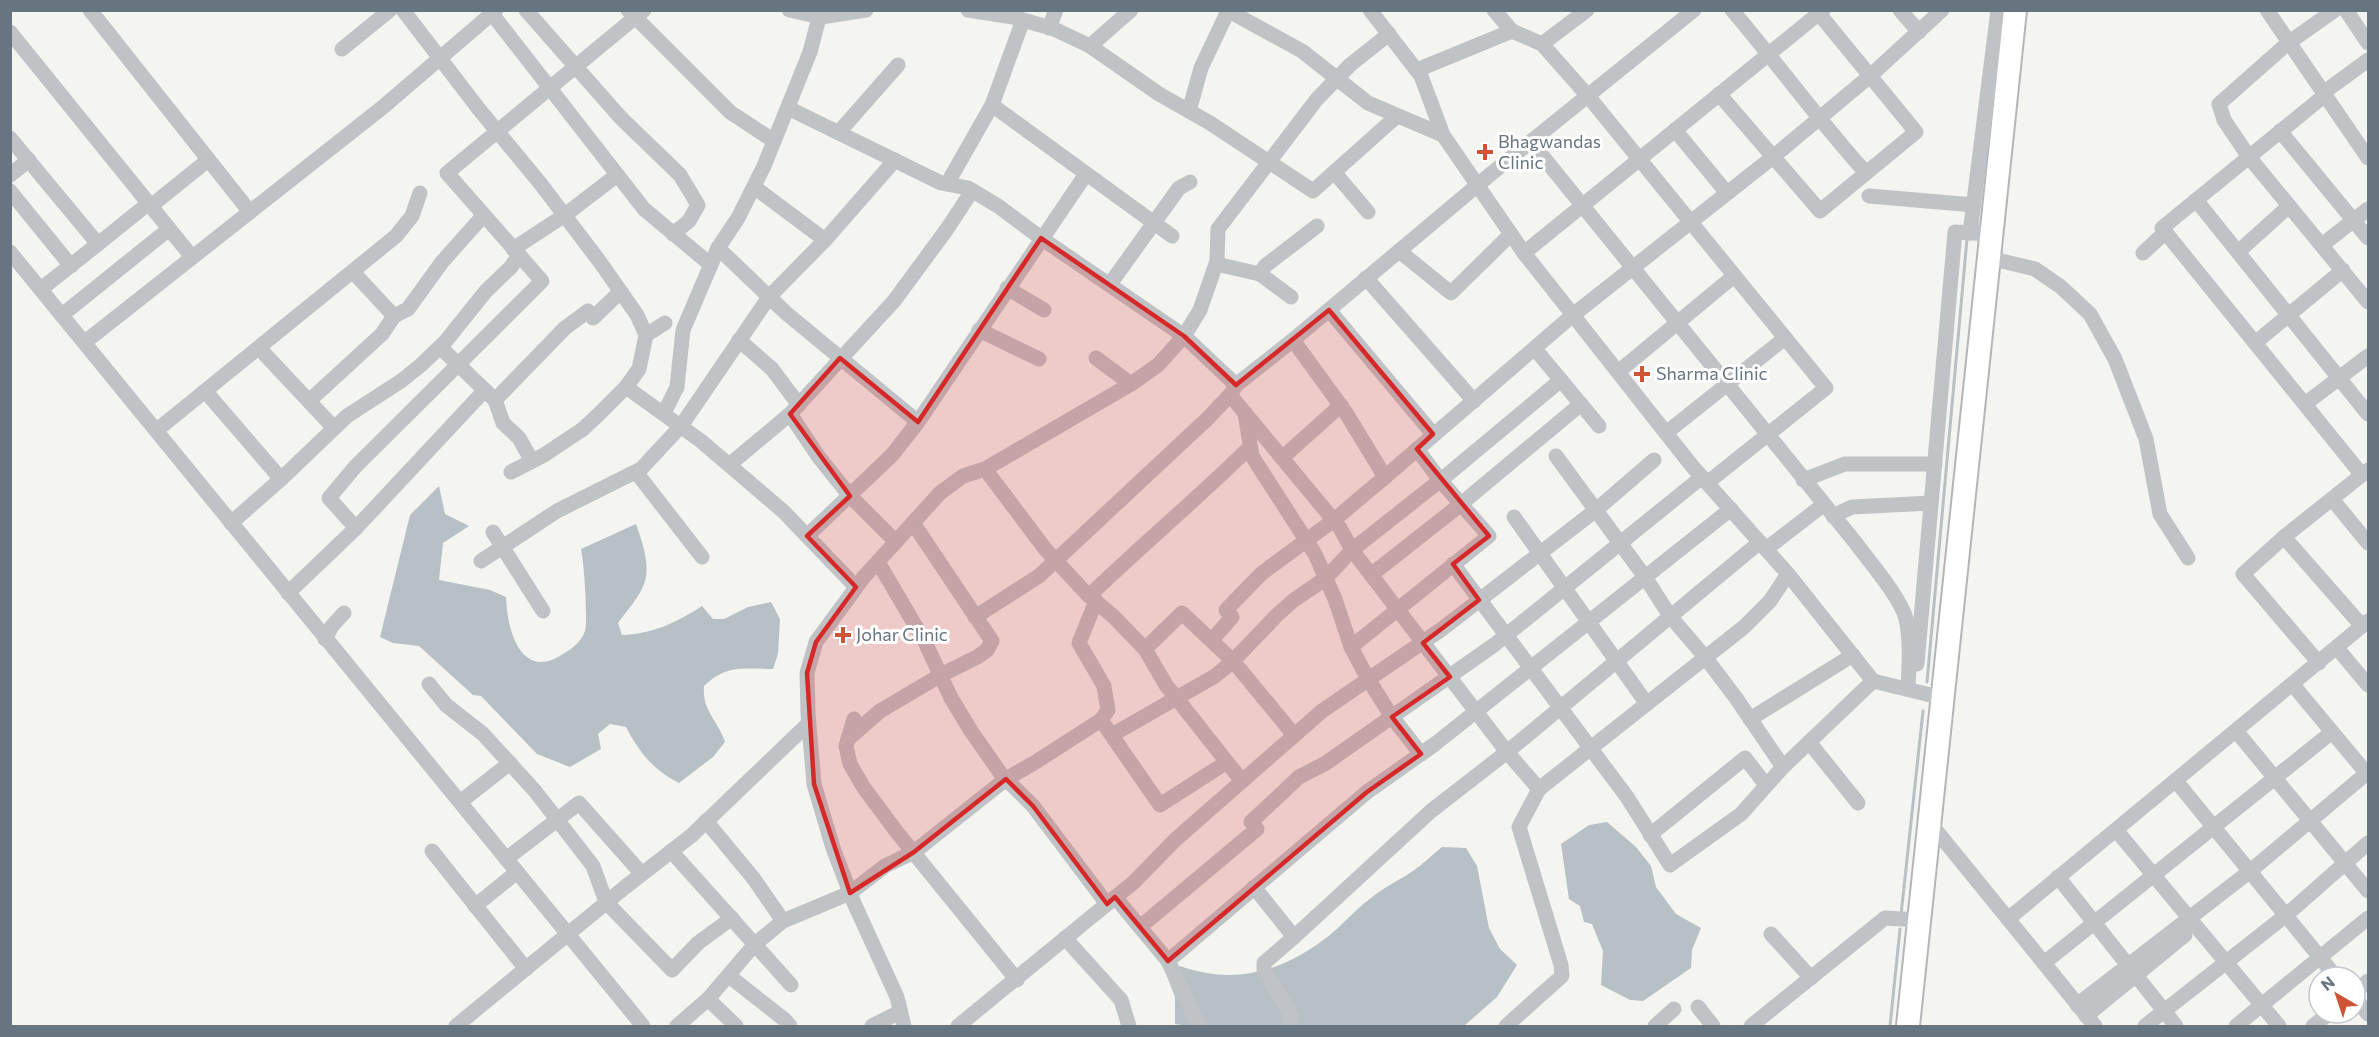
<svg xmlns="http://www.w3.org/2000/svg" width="2379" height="1037" font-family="Commissioner,sans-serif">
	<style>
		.water { fill: #b7c1c5 }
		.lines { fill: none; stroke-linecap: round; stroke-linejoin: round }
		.stream { stroke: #b7c1c5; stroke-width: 3 }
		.highway-casing { stroke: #b2b6b8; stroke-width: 26 }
		.minor { stroke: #c0c3c6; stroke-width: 15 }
		.highway { stroke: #fff; stroke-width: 22 }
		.marked { fill: #d62828; fill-opacity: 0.2; stroke: #d62828; stroke-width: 4.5; stroke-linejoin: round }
		.poi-dot { fill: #cf5335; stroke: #fff; stroke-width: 2 }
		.labels { text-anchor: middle; stroke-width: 6; stroke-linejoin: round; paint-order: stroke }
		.poi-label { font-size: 18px; fill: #66757f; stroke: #fff; text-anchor: start }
	</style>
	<rect width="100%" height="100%" fill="#f4f4f1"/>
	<g class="water">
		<path d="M439,486L445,514L469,526L443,543L439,580L490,590L506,597C507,630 521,682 563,654C573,648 581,642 585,631C588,621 584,561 581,549L636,524C642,541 651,566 644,584C639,598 627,610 618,623L622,635C650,635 680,621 702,606L713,619H724L748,607L771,602L780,619L778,654L773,669C744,669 727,664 704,686C702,711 718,720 725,742L713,757L679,783C654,771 639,752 626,727L610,724L598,734L601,749L570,767L537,754L481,696L473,695L419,646L393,643L380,637L410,515Z"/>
		<polygon points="1607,822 1636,847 1651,866 1656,887 1676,914 1701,928 1692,950 1691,968 1643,1001 1630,1000 1601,985 1603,951 1592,924 1584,922 1580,906 1569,899 1561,844 1589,825"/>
		<path d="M1442,847L1466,848L1477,866L1489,928L1500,949L1517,965L1497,997L1464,1026H1218L1215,1025L1188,1026L1175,1024V997L1167,976L1180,966C1237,986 1284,971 1330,935C1344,923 1356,909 1371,898C1384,887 1400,880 1413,871C1423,864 1432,855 1442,847Z"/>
	</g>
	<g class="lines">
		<g class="stream">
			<polyline points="1927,682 1967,239"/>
			<polyline points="1901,915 1923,711"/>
			<polyline points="1890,1026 1900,929"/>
		</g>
		<defs>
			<polyline id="highway" points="1908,1026 2015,10"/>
		</defs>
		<use href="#highway" class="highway-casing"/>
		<g class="minor">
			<polyline points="90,10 250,212"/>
			<polyline points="403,10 478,108 540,183 600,262 637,315 646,335 639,369 626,387 599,414 583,429 544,455 511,472"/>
			<polyline points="489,10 644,209 711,265"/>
			<polyline points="526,10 620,117 680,175 698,205 689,221 673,234"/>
			<polyline points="628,10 730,112 774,141"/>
			<polyline points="789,10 821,17 866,10"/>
			<polyline points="968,10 1013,17 1054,29 1090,46 1159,94 1210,123 1313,191 1397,116"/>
			<polyline points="1227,10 1302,51 1368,103 1443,135"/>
			<polyline points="1370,10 1421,76 1443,135 1524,253 1692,466 1788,574 1873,681 1943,698"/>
			<polyline points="1494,10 1512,31 1542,44 1588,96 1826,388 1707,483"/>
			<path d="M1732,10C1778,64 1819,121 1866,173"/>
			<polyline points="1900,10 1919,32"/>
			<polyline points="2267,10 2368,158"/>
			<polyline points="2335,10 2288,43 2219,104 2224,120 2249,157 2368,302"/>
			<polyline points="2346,10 2368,43"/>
			<polyline points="1049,28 1056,10"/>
			<polyline points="10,32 192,257"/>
			<polyline points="1542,44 1587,10"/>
			<polyline points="1090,46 1131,10"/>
			<polyline points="342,49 390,10"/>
			<polyline points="1417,70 1512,31"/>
			<polyline points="2323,93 2368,60"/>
			<polyline points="1719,94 1820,211 1916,132 1816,10"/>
			<polyline points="2325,95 2162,228 2362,475"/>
			<polyline points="992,105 1172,236"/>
			<polyline points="788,108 941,183 968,188 998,206 1041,238 1184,336 1236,385 1293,340 1492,173 1694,10"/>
			<polyline points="1189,111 1201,68 1228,11"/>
			<polyline points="1675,130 1727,193"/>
			<polyline points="2280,131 2368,238"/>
			<polyline points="839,132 898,65"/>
			<polyline points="10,138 98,244 149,203"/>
			<path d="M1531,142L1855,542C1869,561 1901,598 1906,619C1911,642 1909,666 1908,689"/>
			<polyline points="1334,172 1368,212"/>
			<polyline points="10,175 29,160"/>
			<polyline points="947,184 992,105 1023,20"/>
			<polyline points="754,187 825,240 895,160"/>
			<polyline points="10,191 71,266"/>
			<polyline points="1869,196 1974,205"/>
			<polyline points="2196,200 2368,414"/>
			<polyline points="151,206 208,160"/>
			<polyline points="1970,233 1998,10"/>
			<polyline points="2322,245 2368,209"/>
			<polyline points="718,248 786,313 918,422"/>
			<polyline points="513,249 565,215 617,175"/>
			<polyline points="1399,251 1451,293 1511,234"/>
			<polyline points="10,252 643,1026"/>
			<polyline points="2238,252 2289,206"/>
			<polyline points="1524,253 1823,10"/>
			<polyline points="2143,253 2159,238 2167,234"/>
			<polyline points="1989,258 2035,269 2061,287 2090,314 2115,359 2146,439 2160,514 2188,558"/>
			<polyline points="1216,264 1260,274 1265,266 1317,226"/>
			<polyline points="1260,274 1291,297"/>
			<polyline points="1366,278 1474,401"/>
			<polyline points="1110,284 1179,188 1190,182"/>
			<polyline points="1007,288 1044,310"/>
			<polyline points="41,289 98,244"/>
			<polyline points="1329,310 1433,434"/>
			<polyline points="62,315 169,229"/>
			<polyline points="394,316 408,309 442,262 483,216"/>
			<polyline points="593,318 620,292"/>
			<polyline points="979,330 1039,359"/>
			<polyline points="646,335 665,323"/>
			<polyline points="739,340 772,369 799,405"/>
			<polyline points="1293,340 1346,413 1385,477 1573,315 1773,157 1870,76 1942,10"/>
			<polyline points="85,342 383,107 496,10"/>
			<polyline points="2255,343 2343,270"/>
			<polyline points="440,347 495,400 565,328 588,311"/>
			<polyline points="259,348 334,428"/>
			<polyline points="1535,349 1599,426"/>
			<polyline points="1096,358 1131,384"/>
			<polyline points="1618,372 1734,276"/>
			<polyline points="1561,380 1447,475 1352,550 1507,752 1539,789 1744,627 1770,601 1788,574"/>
			<polyline points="626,387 701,441 784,512 856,587"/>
			<polyline points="206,392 281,479"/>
			<polyline points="495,400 503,423 519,438 532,461"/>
			<polyline points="309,401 382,334 394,316 353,272"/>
			<polyline points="2305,404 2368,356"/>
			<polyline points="664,413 677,387 683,330 718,248 738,218 764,166 810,52 821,10"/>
			<polyline points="1245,413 1252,456 1315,554 1335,599 1351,647 1368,679 1392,717 1421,754"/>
			<polyline points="790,414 818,456 850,496 896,542"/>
			<polyline points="157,430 396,236 412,216 420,193"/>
			<polyline points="1666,433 1785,338"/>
			<polyline points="1556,456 1645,577 1670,616 1705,657 1736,698 1783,767"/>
			<polyline points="1282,458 1341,405"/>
			<polyline points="729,465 790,414 894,301 947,229 972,191"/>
			<polyline points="985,469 1046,550 1086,593 1114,617 1145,649 1166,685 1242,781"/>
			<polyline points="636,472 702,557"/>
			<polyline points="1803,480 1845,464 1935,464"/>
			<polyline points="2332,499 2368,543"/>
			<polyline points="1833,516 1852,507 1931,503"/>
			<polyline points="1514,517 1647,704"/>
			<polyline points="231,523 281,479 347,416 401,381 421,365 445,342 486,291 511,267 519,255"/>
			<polyline points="356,528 485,390"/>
			<polyline points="493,532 543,611"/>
			<polyline points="807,536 892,455 918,422 1086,174"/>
			<polyline points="2284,537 2362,626"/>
			<polyline points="1766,549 1823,505"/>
			<polyline points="481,561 557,511 641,469 681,426 769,297 825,240"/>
			<polyline points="878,562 925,642 951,698 971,731 1001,774 1033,806 1107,904"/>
			<polyline points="1453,564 1627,797 1670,865 1741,814 1783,767 1873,681"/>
			<polyline points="1371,575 1461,504 1581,404"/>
			<polyline points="288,593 356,528 329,498 355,467 542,281 447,173 644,10"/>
			<path d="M1089,596C1142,545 1198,498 1250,447"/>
			<polyline points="1096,601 1079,643 1104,686 1108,710 1101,720"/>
			<polyline points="975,617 1039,576 1206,420 1230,395 1235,387"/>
			<polyline points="325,639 332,626 344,613"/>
			<polyline points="1212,640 1232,617 1226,610 1262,573 1334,520 1385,477"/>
			<polyline points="1351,647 1489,536 1440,480 1417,449"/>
			<polyline points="2337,648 2368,685"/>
			<polyline points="1145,649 1182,613 1233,661 1294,735"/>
			<polyline points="2319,663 2243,574 2284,537 2368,470"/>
			<polyline points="1917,664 1955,232 1992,234"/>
			<polyline points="429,684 446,705 483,734 535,791 593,866 606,902 672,970 698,943 732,918"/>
			<polyline points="2293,685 2368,775"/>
			<polyline points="854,719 846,746 850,764 864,788 896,831 1017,980"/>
			<polyline points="1750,719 1853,655"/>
			<polyline points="2237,732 2368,891"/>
			<polyline points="1112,735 1215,676 1233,661 1277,615 1294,600 1326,578 1352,550 1340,528 1230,395"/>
			<polyline points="848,739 880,711 941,675 977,657 987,650 992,641 913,523"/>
			<polyline points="1809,742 1858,803"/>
			<polyline points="2176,781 2336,977"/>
			<polyline points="460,802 510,763"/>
			<polyline points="706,821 754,879 783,921 755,944 708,999"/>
			<polyline points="1251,822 1299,777 1326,763 1494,645 1702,477"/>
			<polyline points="1930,823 2095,1026"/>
			<polyline points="2116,830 2279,1026"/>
			<polyline points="1650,835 1745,758 1766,785"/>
			<polyline points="432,851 526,969"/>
			<polyline points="671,851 791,985"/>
			<polyline points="506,859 579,803 642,874"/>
			<polyline points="2058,877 2176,1026"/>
			<polyline points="1254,887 1294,937 1431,811 1507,752 1760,542"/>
			<polyline points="1115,897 1168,961 1367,792 1435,744 1731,509"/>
			<polyline points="475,906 517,872"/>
			<polyline points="2008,919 2368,621"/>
			<polyline points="783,921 850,893 885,866 914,852 1006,779 1034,763 1101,720 1160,805 1227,762"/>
			<polyline points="1140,927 1257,829"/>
			<polyline points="1771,934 1811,978"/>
			<polyline points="1065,938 1121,1000 1129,1026"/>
			<polyline points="1168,961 1199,1026"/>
			<polyline points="2044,963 2332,732"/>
			<polyline points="729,976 785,1020 790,1026"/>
			<polyline points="2355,992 2368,981"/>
			<polyline points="2355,998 2368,1014"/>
			<polyline points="2077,1005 2249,872 2367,773"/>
			<polyline points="1698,1007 1713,1026"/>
			<polyline points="2086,1016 2185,935"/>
			<polyline points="456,1026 624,888 691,836 808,724"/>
			<polyline points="677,1026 708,999 736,1026"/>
			<polyline points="872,1026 900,1012"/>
			<polyline points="904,1026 897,997 854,903 833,848 814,784 808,714 807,673 816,642 863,578 940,493 963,476 985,469 1131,384 1158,365 1184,336 1200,310 1217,261 1218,229 1317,99 1350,65 1389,34"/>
			<polyline points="958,1026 1134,882 1175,840 1322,711 1442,629 1596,510 1654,460"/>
			<polyline points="1289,1026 1292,1016 1264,970 1264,963 1294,937"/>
			<polyline points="1506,1026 1562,976 1561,965 1519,827 1539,789"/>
			<polyline points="1655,1026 1674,1009"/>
			<polyline points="1751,1026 1885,918 1920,920"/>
			<polyline points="2145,1026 2285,916 2368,843"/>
			<polyline points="2236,1026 2368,918"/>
			<polyline points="2313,1026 2330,1013"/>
		</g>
		<use href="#highway" class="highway"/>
	</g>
	<path class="marked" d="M1041,238L1184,336L1236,385L1329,310L1433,434L1417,449L1489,536L1453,564L1479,600L1423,643L1450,677L1392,717L1421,754L1367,792L1168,961L1115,897L1107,904L1033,806L1006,779L914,852L850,893L814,784L807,673L816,642L856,587L807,536L850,496L790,414L840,358L918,422Z"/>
	<g class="poi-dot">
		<path d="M1482 143h6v6h6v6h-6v6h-6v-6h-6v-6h6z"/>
		<path d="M1639 365h6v6h6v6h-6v6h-6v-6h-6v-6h6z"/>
		<path d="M840 626h6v6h6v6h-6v6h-6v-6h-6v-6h6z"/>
	</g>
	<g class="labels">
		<g class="poi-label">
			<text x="1498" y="148">Bhagwandas<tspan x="1498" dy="21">Clinic</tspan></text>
			<text x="1656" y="380">Sharma Clinic</text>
			<text x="856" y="641">Johar Clinic</text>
		</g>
	</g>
	<rect width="2379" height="1037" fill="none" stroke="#66757f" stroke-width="24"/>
	<g transform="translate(2337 995) rotate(321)"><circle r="28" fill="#ffffff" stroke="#c2c8cc" stroke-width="1.5"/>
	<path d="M0-4.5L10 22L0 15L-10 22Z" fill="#cf5335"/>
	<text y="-9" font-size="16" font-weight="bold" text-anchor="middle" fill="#66757f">N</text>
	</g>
</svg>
